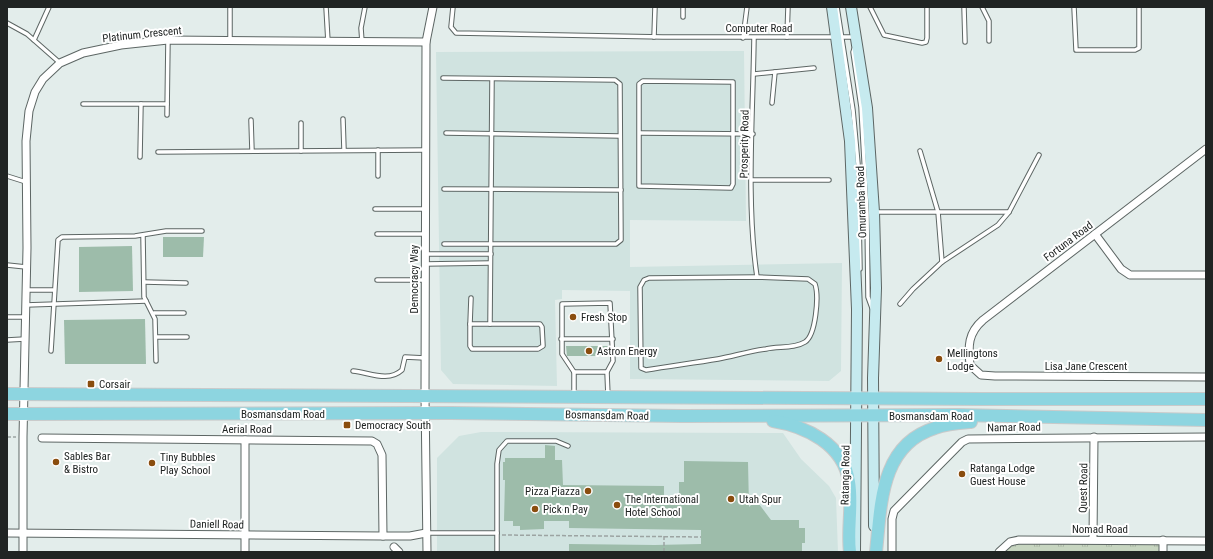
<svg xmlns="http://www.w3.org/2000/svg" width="1213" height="559" font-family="'Roboto Condensed',sans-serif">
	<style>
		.built { fill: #d0e3e0 }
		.park { fill: url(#park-tufts) }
		.building { fill: #9dbcaa }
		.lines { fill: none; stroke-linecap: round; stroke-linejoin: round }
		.service-casing { stroke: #5d6664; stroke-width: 5.5 }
		.minor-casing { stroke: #5d6664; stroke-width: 9 }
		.secondary-casing { stroke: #5d6664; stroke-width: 12 }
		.primary-casing { stroke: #c9caca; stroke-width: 14 }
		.path { stroke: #9ca4a2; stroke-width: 1.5; stroke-dasharray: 4 2; stroke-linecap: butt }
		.service { stroke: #fff; stroke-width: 3.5 }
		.minor { stroke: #fff; stroke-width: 7 }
		.secondary { stroke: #c6eaef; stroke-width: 10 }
		.primary { stroke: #8dd5e0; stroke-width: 12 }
		.poi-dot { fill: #8a4d0e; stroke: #fff; stroke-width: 1.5 }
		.labels { text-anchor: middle; stroke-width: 4; stroke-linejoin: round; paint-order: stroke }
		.street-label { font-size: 11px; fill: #202423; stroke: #fff }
		.poi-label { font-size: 11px; fill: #202423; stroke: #fff; text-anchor: start }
	</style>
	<defs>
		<pattern id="park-tufts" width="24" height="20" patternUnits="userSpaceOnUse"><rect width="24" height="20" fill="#c7d5c0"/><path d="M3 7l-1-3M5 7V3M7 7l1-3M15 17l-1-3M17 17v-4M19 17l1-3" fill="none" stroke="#abb7a5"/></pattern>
	</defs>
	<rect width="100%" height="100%" fill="#e3edeb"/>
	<g class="built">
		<polygon points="744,51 746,221 630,220 630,267 842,263 841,371 829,381 630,379 630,291 562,290 562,299 555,300 557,386 453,384 441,370 436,52"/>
		<polygon points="481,432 783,433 801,459 829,486 836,498 838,552 437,552 437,458 459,436"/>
	</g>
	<polygon class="park" points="1163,539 1163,552 1002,552 1012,542"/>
	<g class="building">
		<polygon points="163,237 204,237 203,257 163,257"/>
		<polygon points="132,246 133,291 79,292 79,247"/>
		<polygon points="145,319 146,364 65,364 64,320"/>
		<polygon points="566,346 609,346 609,356 567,356"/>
		<polygon points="545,445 555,446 555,460 562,460 563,485 664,486 664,498 679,497 679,482 684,482 684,461 748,462 749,507 756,500 771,520 799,520 799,528 805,528 805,543 802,543 802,552 569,552 569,544 655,545 701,544 701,530 569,528 569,521 544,521 544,529 520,530 520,526 513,526 513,521 504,521 505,480 503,480 503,462 505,462 505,458 545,458"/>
	</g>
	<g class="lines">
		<defs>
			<g id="service">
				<polyline points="326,7 328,42"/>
				<polyline points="453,7 451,27 456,33 663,37 855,37"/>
				<polyline points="837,7 853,110 858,164 860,269"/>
				<polyline points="870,7 884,35 922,43 926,42 927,38 927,7"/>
				<polyline points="964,7 965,42"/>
				<polyline points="982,7 989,21 989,41"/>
				<polyline points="1074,7 1076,50 1135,50 1139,48 1139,7"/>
				<polyline points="683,17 683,7"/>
				<polyline points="7,23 27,34 60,63"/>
				<polyline points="654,37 655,7"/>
				<polyline points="787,37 788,7"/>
				<polyline points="743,38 747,7"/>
				<path d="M754,38C753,115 746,202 757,277"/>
				<polyline points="34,40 49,7"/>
				<polyline points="230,40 230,7"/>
				<polyline points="362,42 361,28 365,7"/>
				<polyline points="854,49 853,52 861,107 867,213 868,297 872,308"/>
				<polyline points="754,74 814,68"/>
				<polyline points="443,78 615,80 620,84 621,240 616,244 444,244"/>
				<polygon points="643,81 733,82 733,184 731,188 639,186 639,84"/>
				<polyline points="772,103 775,72"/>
				<polyline points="83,104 167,104"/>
				<polyline points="167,115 168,40"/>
				<polyline points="343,119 344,150"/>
				<polyline points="251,120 252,151"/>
				<polyline points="301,123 301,151"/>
				<polyline points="446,133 620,136"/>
				<polyline points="640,133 753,134"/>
				<polyline points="920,151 938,212 942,262"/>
				<polyline points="158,152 426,150"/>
				<polyline points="140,157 141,104"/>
				<polyline points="7,176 26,182"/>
				<polyline points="378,176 378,150"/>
				<polyline points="752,180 829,180"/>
				<polyline points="444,189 621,190"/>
				<polyline points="375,209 425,209"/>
				<polyline points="874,212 1009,212"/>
				<polyline points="377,234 425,234"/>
				<polyline points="143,236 144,297 155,319 156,361"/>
				<polyline points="425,254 491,254"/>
				<polyline points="425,264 490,263"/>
				<polyline points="7,265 26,267"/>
				<path d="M757,277L808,279L815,284C819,296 816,335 805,342C794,349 778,346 766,349C750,351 734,356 718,359C694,363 670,366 646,370L641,368L640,287L644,280L649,278Z"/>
				<polyline points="377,280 425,280"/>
				<polyline points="144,282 186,283"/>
				<polyline points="26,290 53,290"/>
				<polyline points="900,304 913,289 942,262 998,225 1009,212 1039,155"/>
				<polyline points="26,305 146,301"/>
				<polyline points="154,313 184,313"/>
				<polyline points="7,317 25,317"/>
				<polygon points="470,324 540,324 542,327 543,346 538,349 472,349 470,346"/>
				<polyline points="470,324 471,298"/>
				<polyline points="490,324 492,80"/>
				<polyline points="156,337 187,337"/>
				<polyline points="561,339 613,339"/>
				<polyline points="7,340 25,339"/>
				<polyline points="51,351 58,240 62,237 135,236 166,231 202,231"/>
				<path d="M353,371C368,372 388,383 402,370L405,357L425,358"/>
				<polyline points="574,372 562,354 562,304 610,303 613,361 607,372 608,396"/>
				<polyline points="574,394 574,372 607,372"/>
				<polyline points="427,533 497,533 497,464 499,450 507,441 556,441 568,446"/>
				<polyline points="497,533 497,552"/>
			</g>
			<g id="minor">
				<path d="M1206,149L983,320C968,333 968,346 970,365L981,375L995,376L1206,377"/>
				<polyline points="1095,234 1121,269 1130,275 1206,275"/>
				<polyline points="42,438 372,441 377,444 382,455 383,536"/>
				<polyline points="7,533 383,536 410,536 426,533"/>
				<polyline points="1093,539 1094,437"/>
				<polyline points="394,547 399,552"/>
				<polyline points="23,552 23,437 27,248 26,141 29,111 35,92 43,79 60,63 83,53 121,45 168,40 426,42"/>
				<polyline points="245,552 245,440"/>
				<polyline points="427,552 425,396 426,42 433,7"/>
				<polyline points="892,552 892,519 894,511 962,442 968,439 1206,437"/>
				<polyline points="999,552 1010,542 1019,540 1206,541"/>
				<polyline points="1163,552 1163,540"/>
			</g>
			<g id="secondary">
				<polyline points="832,7 850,141 857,309 855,552"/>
				<polyline points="851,7 867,108 874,212 876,288 873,378 874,526"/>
			</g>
			<g id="primary">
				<polyline points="7,394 982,399 1206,399"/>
				<polyline points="7,414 451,413 682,416 958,415 1206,420"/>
				<path d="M773,421C805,426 844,444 849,482C853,505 847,529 850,552"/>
				<path d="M876,552C881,505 880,445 935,428C946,424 959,423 971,422"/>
			</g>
		</defs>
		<use href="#service" class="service-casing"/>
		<use href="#minor" class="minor-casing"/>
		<use href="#secondary" class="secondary-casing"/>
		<use href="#primary" class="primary-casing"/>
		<g class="path">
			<polyline points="7,437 16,437"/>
			<polyline points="502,535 701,537"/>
			<polyline points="664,552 664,536"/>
		</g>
		<use href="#service" class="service"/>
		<use href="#minor" class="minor"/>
		<use href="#secondary" class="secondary"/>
		<use href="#primary" class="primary"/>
	</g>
	<g class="poi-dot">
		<circle cx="573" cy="317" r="4"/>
		<circle cx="589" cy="351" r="4"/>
		<circle cx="939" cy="359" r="4"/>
		<rect x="87" y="380" width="8" height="8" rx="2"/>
		<rect x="343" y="421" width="8" height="8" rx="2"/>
		<circle cx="56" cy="462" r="4"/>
		<circle cx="152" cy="463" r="4"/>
		<circle cx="962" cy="474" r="4"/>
		<circle cx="588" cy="491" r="4"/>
		<circle cx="731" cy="499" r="4"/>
		<circle cx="617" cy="505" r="4"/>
		<circle cx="535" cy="509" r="4"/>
	</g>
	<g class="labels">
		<g class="street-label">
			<text x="759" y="32">Computer Road</text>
			<text transform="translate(142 34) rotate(-6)" y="4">Platinum Crescent</text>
			<text transform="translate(744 144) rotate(-89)" y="4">Prosperity Road</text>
			<text transform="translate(861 202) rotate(-92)" y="4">Omuramba Road</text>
			<text transform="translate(1068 241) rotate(-37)" y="4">Fortuna Road</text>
			<text transform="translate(414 279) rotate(-90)" y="4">Democracy Way</text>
			<text x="1086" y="370">Lisa Jane Crescent</text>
			<text x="283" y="418">Bosmansdam Road</text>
			<text transform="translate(607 415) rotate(1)" y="4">Bosmansdam Road</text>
			<text x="931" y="420">Bosmansdam Road</text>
			<text transform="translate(1014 427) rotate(-1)" y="4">Namar Road</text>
			<text x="247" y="433">Aerial Road</text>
			<text transform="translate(845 475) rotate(-89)" y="4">Ratanga Road</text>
			<text transform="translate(1083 488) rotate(-89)" y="4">Quest Road</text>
			<text transform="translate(217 524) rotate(1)" y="4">Daniell Road</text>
			<text x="1100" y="533">Nomad Road</text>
		</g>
		<g class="poi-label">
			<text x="581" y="321">Fresh Stop</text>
			<text x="597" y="355">Astron Energy</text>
			<text x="947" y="357">Mellingtons<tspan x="947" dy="13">Lodge</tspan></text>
			<text x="99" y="388">Corsair</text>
			<text x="355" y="429">Democracy South</text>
			<text x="64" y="460">Sables Bar<tspan x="64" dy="13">&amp; Bistro</tspan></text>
			<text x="160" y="461">Tiny Bubbles<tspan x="160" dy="13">Play School</tspan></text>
			<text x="970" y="472">Ratanga Lodge<tspan x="970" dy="13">Guest House</tspan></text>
			<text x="580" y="495" text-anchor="end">Pizza Piazza</text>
			<text x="625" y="503">The International<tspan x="625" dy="13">Hotel School</tspan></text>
			<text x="739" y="503">Utah Spur</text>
			<text x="543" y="513">Pick n Pay</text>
		</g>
	</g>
	<rect width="1213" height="559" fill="none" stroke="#202423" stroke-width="16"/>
</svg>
